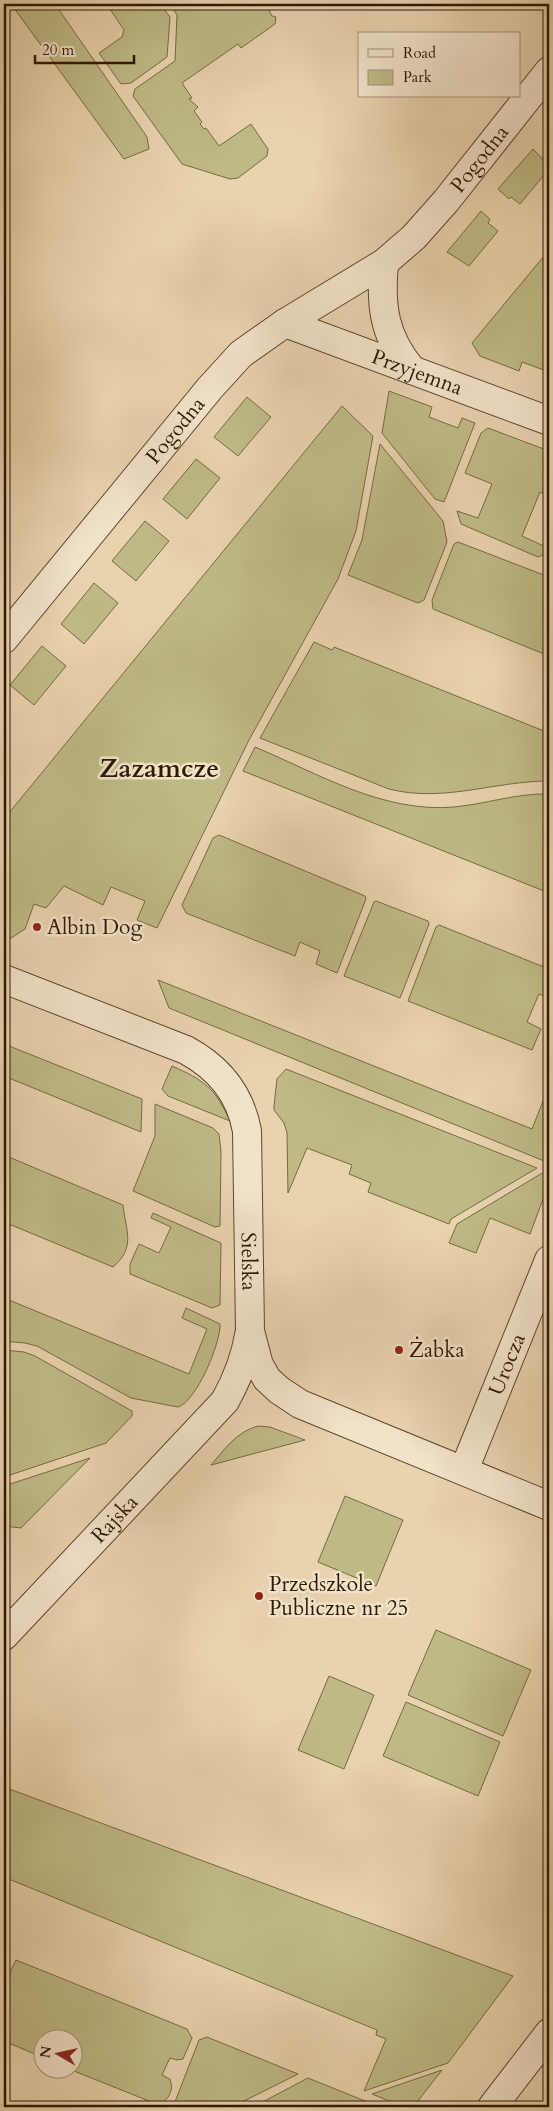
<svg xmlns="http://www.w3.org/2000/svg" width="553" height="2111" font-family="Cardo,serif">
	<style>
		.green { fill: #beba85; stroke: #766a42 }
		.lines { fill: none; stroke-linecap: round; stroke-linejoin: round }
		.minor-casing { stroke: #5d472c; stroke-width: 30 }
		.minor { stroke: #f1e2ca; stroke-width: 28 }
		.poi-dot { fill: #8f2418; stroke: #f1e2ca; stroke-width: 2 }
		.labels { text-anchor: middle; stroke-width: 5; stroke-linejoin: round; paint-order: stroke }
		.street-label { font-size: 21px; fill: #2e1900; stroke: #f1e2ca }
		.poi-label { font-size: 21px; fill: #2e1900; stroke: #f1e2ca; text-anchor: start }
		.district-label { font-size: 26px; font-weight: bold; fill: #2e1900; stroke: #f1e2ca }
	</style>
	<rect width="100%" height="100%" fill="#e9d2ae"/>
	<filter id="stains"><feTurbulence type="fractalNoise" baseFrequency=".004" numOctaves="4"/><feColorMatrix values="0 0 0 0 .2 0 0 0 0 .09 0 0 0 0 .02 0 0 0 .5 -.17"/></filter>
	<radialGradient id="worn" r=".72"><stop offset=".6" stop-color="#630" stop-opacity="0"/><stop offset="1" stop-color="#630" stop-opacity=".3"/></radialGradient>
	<g class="green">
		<polygon points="11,4 55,4 147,137 149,149 124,159"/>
		<polygon points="111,4 160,4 170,17 167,57 131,83 121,84 99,53 122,37 124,30 108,6"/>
		<polygon points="170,4 266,4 272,16 276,17 275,24 241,48 238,44 182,83 192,98 189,99 198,107 194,111 202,122 200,124 204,129 206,128 219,146 251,124 268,149 267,156 238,178 230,179 182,164 133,96 135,89 175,61 177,15"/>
		<polygon points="533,149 549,166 549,169 520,204 511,197 509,199 498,189"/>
		<polygon points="481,211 490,219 488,223 498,231 469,266 447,252"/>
		<polygon points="549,250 549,372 522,362 519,371 480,356 472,343"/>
		<polygon points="389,391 432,407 429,417 458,428 462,418 475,423 444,502 435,499 382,433"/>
		<polygon points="247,397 271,417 238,456 214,437"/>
		<polygon points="342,406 373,436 356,531 338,579 249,740 157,928 137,920 145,901 111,887 103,905 64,886 46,908 34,904 25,929 11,938 4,936 4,819"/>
		<polygon points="488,428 549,451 549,496 540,492 522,536 546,547 543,555 538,557 461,524 457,511 478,518 492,484 465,473 481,433"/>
		<polygon points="380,444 443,521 447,542 424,600 418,603 348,575 362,540"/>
		<polygon points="196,459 220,478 187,519 163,499"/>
		<polygon points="145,521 169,541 136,581 112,561"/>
		<polygon points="458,542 549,577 549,656 433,609 432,600 454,544"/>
		<polygon points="94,583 118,603 84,644 61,624"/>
		<path d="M314,642L332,650L334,647L549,733V781C495,781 443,803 389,789L260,738Z"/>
		<polygon points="42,646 66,666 34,705 10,685"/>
		<path d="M255,747C319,774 383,813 454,807C486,804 517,793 549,794V893L243,771Z"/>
		<polygon points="219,835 365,896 366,899 337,973 316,964 320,951 300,942 295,956 186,913 182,905 213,838"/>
		<polygon points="376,901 428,921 429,924 400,998 344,976 374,902"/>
		<polygon points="439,925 549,969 549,998 539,994 527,1022 541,1029 532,1050 408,1001 436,927"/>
		<polygon points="158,980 532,1129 549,1086 549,1163 169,1008"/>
		<polygon points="4,1044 142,1099 141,1132 4,1076"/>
		<path d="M172,1066C204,1080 215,1088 230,1121L168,1096L162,1089Z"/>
		<polygon points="286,1069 537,1168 451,1219 449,1224 368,1192 371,1183 349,1174 352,1165 307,1148 288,1193 287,1133 284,1123 274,1110 274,1106 277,1079"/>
		<polygon points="155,1104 213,1128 219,1134 221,1152 220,1226 215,1227 133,1191 155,1136"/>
		<path d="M4,1155L123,1205C126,1232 136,1247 113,1267L4,1222Z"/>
		<polygon points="544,1172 547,1172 549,1183 530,1234 490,1218 476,1253 449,1243 457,1224"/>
		<polygon points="153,1213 221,1243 220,1305 212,1308 130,1274 130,1264 139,1244 159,1253 171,1227 151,1218"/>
		<path d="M4,1298L189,1374L207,1329L182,1318L186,1308L220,1324C221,1343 196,1402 178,1407L131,1398L37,1346L25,1343L4,1341Z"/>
		<polygon points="4,1350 24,1352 35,1356 132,1411 132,1416 106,1443 4,1477"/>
		<path d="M258,1426L270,1427L305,1440L211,1465C225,1449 236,1432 258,1426Z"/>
		<polygon points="90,1458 21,1528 4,1526 4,1486"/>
		<polygon points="345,1496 403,1520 376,1586 318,1562"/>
		<polygon points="436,1630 531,1670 503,1736 408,1695"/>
		<polygon points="329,1676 374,1695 344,1769 298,1750"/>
		<polygon points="406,1702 500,1742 478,1796 383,1756"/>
		<polygon points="4,1787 513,1976 448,2063 364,2091 386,2039 376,2035 377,2030 4,1877"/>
		<path d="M16,1960L187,2029L192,2038L183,2059L177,2060L170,2058L162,2075L170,2079C174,2091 169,2099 159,2105L69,2069L72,2068V2038H42V2057L4,2041V1985Z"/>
		<polygon points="207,2037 298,2074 232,2107 173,2107 199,2040"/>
		<polygon points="442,2070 414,2106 404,2107 372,2094"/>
		<polygon points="308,2078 380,2107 253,2107"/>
	</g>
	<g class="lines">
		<defs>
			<g id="minor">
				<path d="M384,263C380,306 384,337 412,370"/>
				<path id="s1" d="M285,323L549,421"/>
				<path id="s2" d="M4,639L210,388L241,354L285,323L384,263L414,237L446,201L549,71"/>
				<path id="s3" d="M4,979L186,1050C219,1068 240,1093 247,1131L250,1331L259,1365L267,1379L279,1390L300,1404L549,1506"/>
				<path id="s4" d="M464,1470L549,1260"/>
				<path id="s5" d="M4,1636L225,1401C237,1379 245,1360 249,1335"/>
				<polyline points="492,2107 549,2033"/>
			</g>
		</defs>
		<use href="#minor" class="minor-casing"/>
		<use href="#minor" class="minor"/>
	</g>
	<g class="poi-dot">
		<circle cx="37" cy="927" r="5"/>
		<circle cx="399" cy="1350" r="5"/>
		<circle cx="259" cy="1596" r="5"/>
	</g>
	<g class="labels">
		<g class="street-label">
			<text dy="7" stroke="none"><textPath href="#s2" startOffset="682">Pogodna</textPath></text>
			<text dy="7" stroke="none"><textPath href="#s1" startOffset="141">Przyjemna</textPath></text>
			<text dy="7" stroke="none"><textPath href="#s2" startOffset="270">Pogodna</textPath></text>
			<text dy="7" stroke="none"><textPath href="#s3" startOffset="431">Sielska</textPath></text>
			<text dy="7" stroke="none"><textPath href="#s4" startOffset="114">Urocza</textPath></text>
			<text dy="7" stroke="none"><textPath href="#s5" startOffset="161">Rajska</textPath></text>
		</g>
		<g class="poi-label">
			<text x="47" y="934">Albin Dog</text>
			<text x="409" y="1357">Żabka</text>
			<text x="269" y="1591">Przedszkole<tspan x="269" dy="24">Publiczne nr 25</tspan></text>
		</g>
		<g class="district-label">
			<text x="159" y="777">Zazamcze</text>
		</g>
	</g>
	<rect width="553" height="2111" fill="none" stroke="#e9d2ae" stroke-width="20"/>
	<rect x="5" y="5" width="543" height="2101" fill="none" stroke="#2e1900" stroke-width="2.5"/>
	<rect x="10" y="10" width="533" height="2091" fill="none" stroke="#2e1900"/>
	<rect x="358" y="32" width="162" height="65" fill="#f1e2ca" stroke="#a39279"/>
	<rect x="368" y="49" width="25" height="8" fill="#f1e2ca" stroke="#a39279"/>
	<text x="403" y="58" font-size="15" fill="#2e1900">Road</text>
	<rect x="368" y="70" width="25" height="15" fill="#beba85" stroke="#a39279"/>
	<text x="403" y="82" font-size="15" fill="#2e1900">Park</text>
	<g transform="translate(58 2054) rotate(279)"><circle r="24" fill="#f1e2ca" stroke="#a39279"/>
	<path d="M0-4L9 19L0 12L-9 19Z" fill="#8f2418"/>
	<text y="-8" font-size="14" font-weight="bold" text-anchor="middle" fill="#2e1900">N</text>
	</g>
	<path d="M35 55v8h99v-8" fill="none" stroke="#2e1900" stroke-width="2.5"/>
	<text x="42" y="55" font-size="15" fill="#2e1900" stroke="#f1e2ca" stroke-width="4" paint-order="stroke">20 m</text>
	<rect width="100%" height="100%" filter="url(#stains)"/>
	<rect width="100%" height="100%" fill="url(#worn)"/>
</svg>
